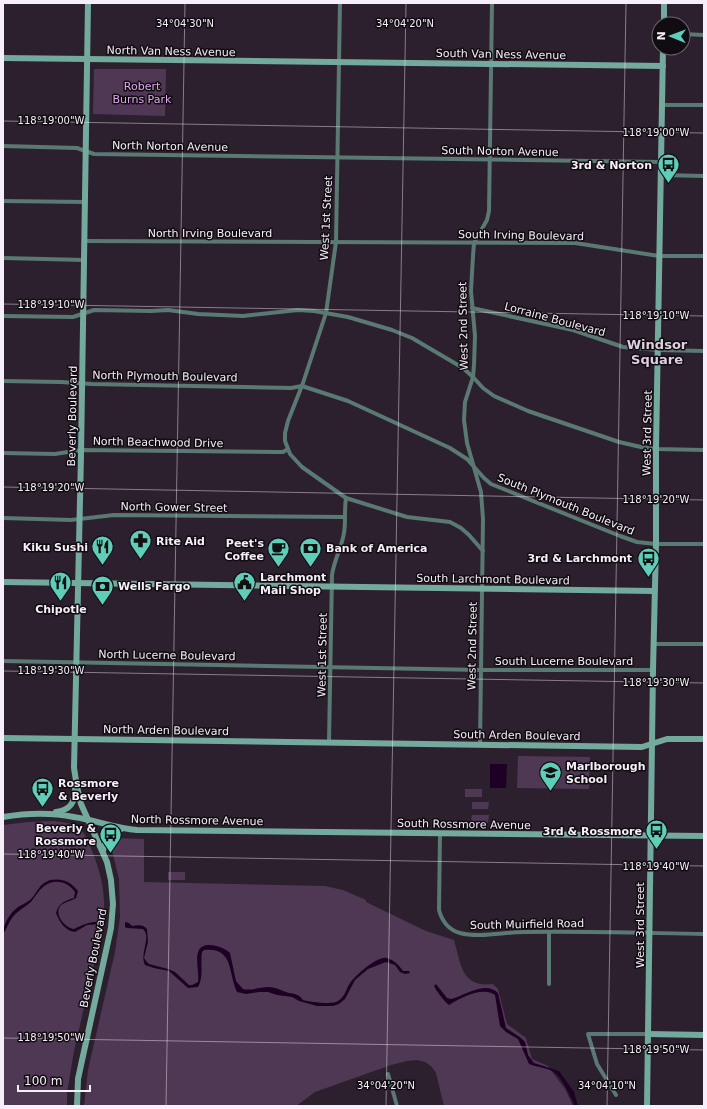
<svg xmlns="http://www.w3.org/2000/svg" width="707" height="1109" font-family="'DejaVu Sans',sans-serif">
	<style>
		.green { fill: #4f3854 }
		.water { fill: #1e0025 }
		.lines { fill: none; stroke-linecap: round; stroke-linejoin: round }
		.street { stroke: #597972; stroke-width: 4 }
		.secondary { stroke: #74aa9d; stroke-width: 6 }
		.ticks { fill: none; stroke: #f6eef8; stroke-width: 1; stroke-opacity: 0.45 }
		.labels { text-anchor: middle; stroke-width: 3; stroke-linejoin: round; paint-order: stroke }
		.street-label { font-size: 11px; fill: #f6eef8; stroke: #110c12 }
		.park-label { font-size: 11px; fill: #e2a7ef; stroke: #110c12 }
		.poi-label { font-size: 11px; font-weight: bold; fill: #f6eef8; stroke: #110c12; text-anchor: end }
		.quarter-label { font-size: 13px; font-weight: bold; fill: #decfe1; stroke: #110c12 }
		.ticks-label { font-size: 10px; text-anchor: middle; fill: #f6eef8; stroke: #110c12; stroke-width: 3; stroke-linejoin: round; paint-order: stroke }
	</style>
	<rect width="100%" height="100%" fill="#2c202e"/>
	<g class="green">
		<polygon points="94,69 166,69 165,116 93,114"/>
		<polygon points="518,756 590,757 589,789 517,788"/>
		<rect x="93" y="781" width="17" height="8"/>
		<rect x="465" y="789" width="17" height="8"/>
		<polygon points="472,802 489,802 488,809 472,809"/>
		<polygon points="472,815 489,815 488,823 471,822"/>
		<path d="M54,821C61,822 70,823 76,826C83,830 87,838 90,846C101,871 107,897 103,925L74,1051L67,1093V1106H3V825L28,822Z"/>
		<path d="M114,838L144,839V882L325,886L343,890L366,900V902L426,931L454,940C461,964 461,988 493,984L498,989L507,1024L526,1038L532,1059L548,1066L565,1089L573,1106H444L436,1073L431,1066L425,1062L417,1060L407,1061L391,1065L315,1092L296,1106H84L88,1070L115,952L120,917L119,879L110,842Z"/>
		<rect x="168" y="872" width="17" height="8"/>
	</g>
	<g class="water">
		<polygon points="490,764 507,764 506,788 490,788"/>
		<path d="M50,880C62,878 70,881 78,891L76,898C71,901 65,902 61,905C53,914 65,928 74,929C83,925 91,921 101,922V924L87,925L75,932C65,931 59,921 56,913C59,903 64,901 74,898L75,892C68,881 53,878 43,887C38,891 35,897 31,902C25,907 17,911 12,918C8,923 7,929 3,934C3,924 10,913 18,907C23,904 28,902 32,898C38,891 39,884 50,880Z"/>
		<path d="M125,922L129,923L132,926C138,925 143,924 147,929L148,942L144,958L146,961L149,964L168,969L175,972L189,985H192L198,982C200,970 190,945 209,945C216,945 225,948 230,953L236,981L243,989C251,991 260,987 268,987C276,987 282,991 289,993C295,994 299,994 303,1000C310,1002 333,1005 338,1001C345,997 346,989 350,983C356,975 377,956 387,958C394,960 399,965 403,971H409L410,973L405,974L400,972L395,965L386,962L368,969L355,980L345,999L339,1004L333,1006H317L299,1001L292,997L277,995L268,992H259L246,994L237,992C228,973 234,947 204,950L202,952C200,964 204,976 198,987L188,988L169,971L154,968L145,965C139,953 152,938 143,929L127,928L125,927Z"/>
		<path d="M436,984L447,998L451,999C464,996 485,980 498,993L506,1028L521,1038L525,1042L528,1055L534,1063L559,1071L574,1092L578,1106H575C570,1096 561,1074 550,1070C543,1067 536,1067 529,1064L518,1039L506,1032L500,1026L495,995C483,986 460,998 449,1005C444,1001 437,992 434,986Z"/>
	</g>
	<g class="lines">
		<g class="street">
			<polyline points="340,3 336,242 326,313 303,383 288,421 285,433 285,441 290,454 302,467 346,498 407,517 450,522 461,528 469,535 483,551"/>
			<polyline points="683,34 704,35"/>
			<polyline points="662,105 704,105"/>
			<polyline points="3,146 77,148 94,154 661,162"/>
			<polyline points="661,175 704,176"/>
			<polyline points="3,201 85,202"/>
			<polyline points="84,241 575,243 659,256 704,256"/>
			<polyline points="3,258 84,260"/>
			<polyline points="472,308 573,330 623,347 658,350 704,351"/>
			<polyline points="3,316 73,317 94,310 151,311 168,310 198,314 243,316 298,310 314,311 348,317 392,330 412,338 463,368 473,377 483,388 494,396 528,411 619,442 641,447 656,449 704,450"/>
			<polyline points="3,381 61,382 92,384 291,388 302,386 348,401 450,448 467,459 484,478 491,484 620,536 637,542 656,544 704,544"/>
			<polyline points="3,453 55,454 81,450 277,452 283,452 288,449"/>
			<polyline points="3,518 71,520 114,515 344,517"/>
			<polyline points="653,644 704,644"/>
			<polyline points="3,661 481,670 653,670"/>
			<path d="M329,742L332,575C334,560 342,547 344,533C346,521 344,510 346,498"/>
			<polyline points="480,744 483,519 481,492 467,443 464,420 465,402 473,377 474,365 475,336 471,291 473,256 474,243 487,220 489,211 492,3"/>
			<path d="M440,834L439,910C442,921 449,930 460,933C479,938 504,932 524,932C584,931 644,933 704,934"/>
			<polyline points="549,984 549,932"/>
			<polyline points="388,1074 397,1106"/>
			<polyline points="616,1095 597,1064 588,1034 648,1034"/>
		</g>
		<g class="secondary">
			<polyline points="664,24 664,3"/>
			<polyline points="3,58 663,66"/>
			<polyline points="3,582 654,591"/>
			<polyline points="3,738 642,747 667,739 704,739"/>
			<path d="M56,812C70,810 75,803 75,789"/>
			<path d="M3,817C26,813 50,812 74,817C95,820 115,828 137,830L704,836"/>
			<path d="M103,851C105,840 110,832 121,829"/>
			<polyline points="648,1034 704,1035"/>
			<polyline points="77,1106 78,1079 81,1065 111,928 113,904 111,880 107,862 81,804 77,787 74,768 81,455 88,3"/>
			<polyline points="647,1106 653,670 656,544 656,449 663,48"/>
		</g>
	</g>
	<path class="ticks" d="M3,121L704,133M3,304L704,316M3,487L704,500M3,671L704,683M3,854L704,866M3,1038L704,1050M166,1106L185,3M386,1106L406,3M607,1106L626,3"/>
	<defs>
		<symbol id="bus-pin" viewBox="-11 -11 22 30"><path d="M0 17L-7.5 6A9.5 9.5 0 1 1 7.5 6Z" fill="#5eceb8" stroke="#110c12"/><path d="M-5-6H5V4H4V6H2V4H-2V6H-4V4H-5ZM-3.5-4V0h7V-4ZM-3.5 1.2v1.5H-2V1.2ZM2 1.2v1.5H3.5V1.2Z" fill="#111"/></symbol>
		<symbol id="pharmacy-pin" viewBox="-11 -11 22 30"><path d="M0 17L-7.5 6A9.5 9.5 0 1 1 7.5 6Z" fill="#5eceb8" stroke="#110c12"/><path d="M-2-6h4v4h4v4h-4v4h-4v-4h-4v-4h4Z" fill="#111"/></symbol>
		<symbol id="restaurant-pin" viewBox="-11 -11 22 30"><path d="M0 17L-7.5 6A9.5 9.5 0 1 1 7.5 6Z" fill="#5eceb8" stroke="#110c12"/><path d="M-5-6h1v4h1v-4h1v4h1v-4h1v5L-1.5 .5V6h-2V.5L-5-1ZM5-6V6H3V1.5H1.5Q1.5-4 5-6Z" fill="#111"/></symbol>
		<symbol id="bank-pin" viewBox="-11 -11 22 30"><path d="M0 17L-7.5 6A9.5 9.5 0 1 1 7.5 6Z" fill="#5eceb8" stroke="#110c12"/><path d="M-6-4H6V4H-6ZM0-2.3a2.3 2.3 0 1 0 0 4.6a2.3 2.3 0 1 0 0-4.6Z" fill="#111"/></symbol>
		<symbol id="cafe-pin" viewBox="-11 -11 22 30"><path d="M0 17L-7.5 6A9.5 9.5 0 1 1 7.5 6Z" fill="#5eceb8" stroke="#110c12"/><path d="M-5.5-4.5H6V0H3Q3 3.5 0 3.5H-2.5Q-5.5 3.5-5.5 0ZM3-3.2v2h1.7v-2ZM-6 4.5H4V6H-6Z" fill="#111"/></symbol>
		<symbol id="civic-pin" viewBox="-11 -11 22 30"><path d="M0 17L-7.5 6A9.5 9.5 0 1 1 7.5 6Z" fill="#5eceb8" stroke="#110c12"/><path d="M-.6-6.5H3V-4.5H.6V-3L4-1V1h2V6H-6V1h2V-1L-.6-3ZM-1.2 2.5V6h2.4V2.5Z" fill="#111"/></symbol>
		<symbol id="school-pin" viewBox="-11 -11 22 30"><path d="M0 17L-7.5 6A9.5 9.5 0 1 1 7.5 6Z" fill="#5eceb8" stroke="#110c12"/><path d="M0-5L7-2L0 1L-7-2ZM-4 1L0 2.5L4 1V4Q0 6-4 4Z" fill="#111"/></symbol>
	</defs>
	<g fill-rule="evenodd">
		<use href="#bus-pin" x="656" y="152" width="25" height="34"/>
		<use href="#pharmacy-pin" x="128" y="528" width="25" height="34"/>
		<use href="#restaurant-pin" x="90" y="534" width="25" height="34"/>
		<use href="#bank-pin" x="298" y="536" width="25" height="34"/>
		<use href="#cafe-pin" x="266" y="536" width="25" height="34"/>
		<use href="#bus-pin" x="636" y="546" width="25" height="34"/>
		<use href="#restaurant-pin" x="48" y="570" width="25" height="34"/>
		<use href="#civic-pin" x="232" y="570" width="25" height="34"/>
		<use href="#bank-pin" x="90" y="574" width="25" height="34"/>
		<use href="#school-pin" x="538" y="760" width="25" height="34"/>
		<use href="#bus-pin" x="30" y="776" width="25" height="34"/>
		<use href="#bus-pin" x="644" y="818" width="25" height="34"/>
		<use href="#bus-pin" x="98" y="822" width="25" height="34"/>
	</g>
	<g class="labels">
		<g class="street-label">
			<text transform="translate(171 51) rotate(1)" y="4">North Van Ness Avenue</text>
			<text transform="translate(501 54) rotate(1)" y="4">South Van Ness Avenue</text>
			<text transform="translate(170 146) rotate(1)" y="4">North Norton Avenue</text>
			<text transform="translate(500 151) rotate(1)" y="4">South Norton Avenue</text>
			<text transform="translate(326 218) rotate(-87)" y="4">West 1st Street</text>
			<text x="210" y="237">North Irving Boulevard</text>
			<text transform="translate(521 235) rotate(1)" y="4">South Irving Boulevard</text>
			<text transform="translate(555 319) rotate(15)" y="4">Lorraine Boulevard</text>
			<text transform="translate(463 326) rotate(-91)" y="4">West 2nd Street</text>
			<text transform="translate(165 376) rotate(1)" y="4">North Plymouth Boulevard</text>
			<text transform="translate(72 416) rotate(-89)" y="4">Beverly Boulevard</text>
			<text transform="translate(647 433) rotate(-89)" y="4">West 3rd Street</text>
			<text transform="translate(158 442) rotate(1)" y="4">North Beachwood Drive</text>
			<text transform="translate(566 504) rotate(22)" y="4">South Plymouth Boulevard</text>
			<text transform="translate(174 507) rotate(1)" y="4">North Gower Street</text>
			<text transform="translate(493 579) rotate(1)" y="4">South Larchmont Boulevard</text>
			<text transform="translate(472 646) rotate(-89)" y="4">West 2nd Street</text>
			<text transform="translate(167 655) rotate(1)" y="4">North Lucerne Boulevard</text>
			<text transform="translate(322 655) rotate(-89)" y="4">West 1st Street</text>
			<text x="564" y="665">South Lucerne Boulevard</text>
			<text transform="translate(166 730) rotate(1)" y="4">North Arden Boulevard</text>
			<text transform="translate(517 735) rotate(1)" y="4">South Arden Boulevard</text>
			<text transform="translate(197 820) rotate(1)" y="4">North Rossmore Avenue</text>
			<text transform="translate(464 824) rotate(1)" y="4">South Rossmore Avenue</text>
			<text transform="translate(527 924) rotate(-1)" y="4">South Muirfield Road</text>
			<text transform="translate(640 925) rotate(-90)" y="4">West 3rd Street</text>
			<text transform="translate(93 958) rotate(-79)" y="4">Beverly Boulevard</text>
		</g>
		<g class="park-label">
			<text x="142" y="90">Robert<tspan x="142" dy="13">Burns Park</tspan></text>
		</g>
		<g class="poi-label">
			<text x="652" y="169">3rd &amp; Norton</text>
			<text x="156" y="545" text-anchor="start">Rite Aid</text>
			<text x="264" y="547">Peet's<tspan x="264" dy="13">Coffee</tspan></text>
			<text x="88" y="551">Kiku Sushi</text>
			<text x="326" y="552" text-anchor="start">Bank of America</text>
			<text x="632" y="562">3rd &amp; Larchmont</text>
			<text x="260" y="581" text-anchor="start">Larchmont<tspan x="260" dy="13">Mail Shop</tspan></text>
			<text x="118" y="590" text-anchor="start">Wells Fargo</text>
			<text x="61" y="613" text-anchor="middle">Chipotle</text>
			<text x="566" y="770" text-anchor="start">Marlborough<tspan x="566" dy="13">School</tspan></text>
			<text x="58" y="787" text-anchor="start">Rossmore<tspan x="58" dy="13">&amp; Beverly</tspan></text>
			<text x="96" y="832">Beverly &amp;<tspan x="96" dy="13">Rossmore</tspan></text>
			<text x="642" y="835">3rd &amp; Rossmore</text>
		</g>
		<g class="quarter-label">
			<text x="657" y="349">Windsor<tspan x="657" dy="15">Square</tspan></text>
		</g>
	</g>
	<g class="ticks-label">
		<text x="185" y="27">34°04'30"N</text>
		<text x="405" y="27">34°04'20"N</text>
		<text x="51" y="124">118°19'00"W</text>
		<text x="656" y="136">118°19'00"W</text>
		<text x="51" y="308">118°19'10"W</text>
		<text x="656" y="319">118°19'10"W</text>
		<text x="51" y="491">118°19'20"W</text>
		<text x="656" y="503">118°19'20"W</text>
		<text x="51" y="674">118°19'30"W</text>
		<text x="656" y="686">118°19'30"W</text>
		<text x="51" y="858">118°19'40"W</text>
		<text x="656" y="870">118°19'40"W</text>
		<text x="51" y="1041">118°19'50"W</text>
		<text x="656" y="1053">118°19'50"W</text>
		<text x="386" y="1089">34°04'20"N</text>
		<text x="607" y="1089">34°04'10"N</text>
	</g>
	<rect width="707" height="1109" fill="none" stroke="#f6eef8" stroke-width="8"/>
	<g transform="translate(671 36) rotate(271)"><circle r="19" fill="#110c12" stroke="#6d666e"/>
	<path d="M0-3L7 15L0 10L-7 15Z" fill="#5eceb8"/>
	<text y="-6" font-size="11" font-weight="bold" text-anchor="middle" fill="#f6eef8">N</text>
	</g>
	<path d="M18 1085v6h72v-6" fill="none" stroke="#f6eef8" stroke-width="2"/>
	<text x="24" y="1085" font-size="12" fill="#f6eef8" stroke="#110c12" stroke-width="3" paint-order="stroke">100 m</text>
</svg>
